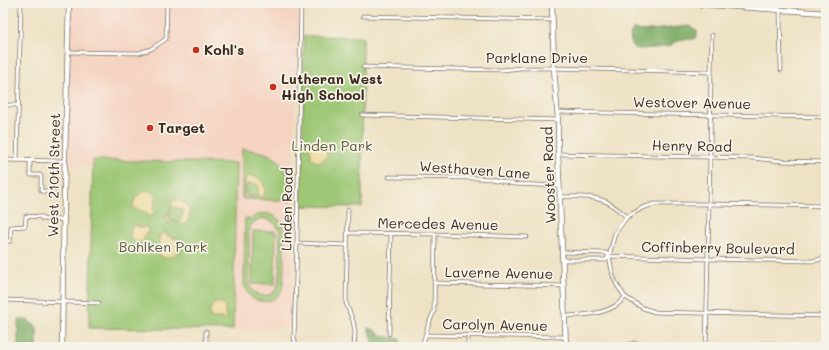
<svg xmlns="http://www.w3.org/2000/svg" width="829" height="350" font-family="Mali,sans-serif">
	<style>
		.built { fill: #f5d3c1 }
		.green { fill: #9dc774; stroke: #6c7849; fill-rule: evenodd }
		.forest { fill: #7eac66; stroke: #5c6b42 }
		.sand { fill: #eeda9e; stroke: #94825e; fill-rule: evenodd }
		.lines { fill: none; stroke-linecap: round; stroke-linejoin: round }
		.street-casing { stroke: #7a6a58; stroke-width: 4.5 }
		.secondary-casing { stroke: #7a6a58; stroke-width: 6 }
		.street { stroke: #fff; stroke-width: 3 }
		.secondary { stroke: #fff; stroke-width: 4.5 }
		.poi-dot { fill: #c8321e; stroke: #f7f3e8; stroke-width: 1.5 }
		.labels { text-anchor: middle; stroke-width: 3.5; stroke-linejoin: round; paint-order: stroke }
		.poi-label { font-size: 14px; font-weight: bold; fill: #3b2a1e; stroke: #f7f3e8; text-anchor: start }
		.street-label { font-size: 14px; fill: #3b2a1e; stroke: #f7f3e8 }
		.park-label { font-size: 14px; fill: #585938; stroke: #f7f3e8 }
	</style>
	<rect width="100%" height="100%" fill="#f7f3e8"/>
	<filter id="ink" filterUnits="userSpaceOnUse"><feTurbulence type="fractalNoise" baseFrequency=".025" numOctaves="2"/><feDisplacementMap in="SourceGraphic" scale="8" xChannelSelector="R" yChannelSelector="G"/><feConvolveMatrix kernelMatrix="1 2 1 2 8 2 1 2 1" color-interpolation-filters="sRGB"/></filter>
	<filter id="wash" filterUnits="userSpaceOnUse"><feTurbulence type="fractalNoise" baseFrequency=".012" numOctaves="4" result="noise"/><feDisplacementMap in="SourceGraphic" scale="16" xChannelSelector="R" yChannelSelector="G"/><feGaussianBlur stdDeviation="0.9" result="paint"/><feColorMatrix in="noise" values="0 0 0 0 0 0 0 0 0 0 0 0 0 0 0 0 0 1.4 0 .05"/><feComposite in="paint" operator="in"/></filter>
	<g filter="url(#wash)">
		<rect width="100%" height="100%" fill="#eee2c4"/>
		<polygon class="built" points="71,3 299,3 298,61 296,63 291,327 233,330 236,163 93,161 93,166 67,165"/>
		<g class="green">
			<polygon points="304,36 363,37 362,207 301,206"/>
			<path d="M242,149C256,150 273,153 282,164C290,173 290,191 291,201L244,199L242,198Z"/>
			<polygon points="93,160 236,163 233,330 89,328"/>
			<path d="M264,213C275,215 282,219 284,230C284,245 284,259 284,274C283,279 284,284 282,289C279,298 269,303 260,301C250,299 247,293 244,284L245,218H249L250,220L256,215ZM260,219C270,218 275,222 280,231C279,240 281,281 277,287C270,301 253,297 249,284V230C251,224 255,221 260,219Z"/>
			<polygon points="253,231 276,231 275,284 252,284"/>
		</g>
		<g class="forest">
			<path d="M690,26L697,31V36L694,39H681L669,46L655,48L640,49L634,48C630,39 628,37 634,29L641,31Z"/>
			<polygon points="18,320 27,320 37,327 37,347 18,347"/>
			<polygon points="368,328 374,330 382,336 400,339 400,347 374,347 372,338"/>
			<polygon points="631,337 637,339 637,347 626,347 626,338"/>
			<polygon points="741,344 813,347 741,347"/>
		</g>
		<g class="sand">
			<path d="M312,145C340,145 323,171 311,158V151L310,150V147Z"/>
			<path d="M249,176C261,176 268,186 264,197H247L245,198H244L243,196L245,194V178ZM248,184H257L258,185V194L257,196H247L246,195V185Z"/>
			<path d="M150,191L155,194L157,196L153,210L156,213H153L151,215H150L148,217H147L148,213L133,208C133,198 139,191 150,191Z"/>
			<path d="M175,200C189,201 194,214 185,225L170,220L169,224L168,223L166,217L164,215L168,216L173,201ZM174,207L183,210L184,211L181,220L179,222L170,219L169,217L172,208Z"/>
			<path d="M134,225L143,228L145,225L146,227L148,229V231L150,233H146L143,242C131,244 126,234 134,225Z"/>
			<path d="M166,231V235L180,240C182,255 167,263 156,253L161,238L157,237L158,236H160L162,233L164,234Z"/>
			<path d="M217,303H222L225,305V315L227,318L224,321L222,318H212C208,312 210,305 217,303Z"/>
		</g>
	</g>
	<g filter="url(#ink)">
		<g class="lines">
			<defs>
				<g id="street">
					<polyline points="780,9 781,70"/>
					<polyline points="363,16 552,20"/>
					<polyline points="68,52 139,53 151,49 166,39 167,3"/>
					<polyline points="363,67 502,70 521,68 551,68 711,72"/>
					<polyline points="3,105 18,105"/>
					<polyline points="557,112 826,117"/>
					<polyline points="362,115 558,120"/>
					<polyline points="558,154 752,158 782,161 826,162"/>
					<polyline points="3,160 65,161"/>
					<polyline points="17,160 21,3"/>
					<polyline points="30,161 30,173 31,175 40,175 41,176 41,191 54,192"/>
					<polyline points="389,177 477,178 491,179 514,184 560,186"/>
					<path d="M560,197C575,197 593,195 607,202C614,206 621,212 627,217"/>
					<polyline points="826,206 710,204 654,204 642,208 627,217 615,233 612,245 609,256 613,276 617,285 625,297 643,308 655,312 826,316"/>
					<polyline points="348,210 346,303 353,321 355,331 354,347"/>
					<polyline points="348,233 435,234 527,237"/>
					<polyline points="3,242 10,241 11,227 25,226 26,216 42,217 42,219 64,220"/>
					<polyline points="297,243 347,245"/>
					<polyline points="562,252 606,253 609,256 708,259 813,261 826,258"/>
					<polyline points="563,260 606,260 609,256"/>
					<polyline points="434,283 564,286"/>
					<polyline points="3,300 99,303"/>
					<path d="M565,316C582,315 600,315 615,306C619,304 622,300 625,297"/>
					<polyline points="389,334 391,233"/>
					<polyline points="425,335 565,337"/>
					<polyline points="206,347 206,331"/>
					<polyline points="297,347 294,338 297,243 301,3"/>
					<polyline points="422,347 428,326 434,311 435,234"/>
					<polyline points="468,347 468,336"/>
					<polyline points="706,347 710,157 711,72 712,35"/>
				</g>
				<g id="secondary">
					<polyline points="552,3 554,68 558,120 558,154 566,347"/>
					<polyline points="680,3 826,13"/>
					<polyline points="62,347 64,193 69,3"/>
				</g>
			</defs>
			<use href="#street" class="street-casing"/>
			<use href="#secondary" class="secondary-casing"/>
			<use href="#street" class="street"/>
			<use href="#secondary" class="secondary"/>
		</g>
	</g>
	<g class="poi-dot">
		<circle cx="196" cy="50" r="4"/>
		<circle cx="273" cy="87" r="4"/>
		<circle cx="150" cy="128" r="4"/>
	</g>
	<g class="labels">
		<g class="poi-label">
			<text x="204" y="55">Kohl's</text>
			<text x="281" y="84">Lutheran West<tspan x="281" dy="16">High School</tspan></text>
			<text x="158" y="133">Target</text>
		</g>
		<g class="street-label">
			<text x="537" y="63">Parklane Drive</text>
			<text transform="translate(692 103) rotate(1)" y="5">Westover Avenue</text>
			<text transform="translate(692 146) rotate(1)" y="5">Henry Road</text>
			<text transform="translate(475 170) rotate(4)" y="5">Westhaven Lane</text>
			<text transform="translate(54 175) rotate(-89)" y="5">West 210th Street</text>
			<text transform="translate(549 175) rotate(-92)" y="5">Wooster Road</text>
			<text transform="translate(287 209) rotate(-89)" y="5">Linden Road</text>
			<text transform="translate(438 224) rotate(1)" y="5">Mercedes Avenue</text>
			<text transform="translate(718 248) rotate(1)" y="5">Coffinberry Boulevard</text>
			<text transform="translate(499 273) rotate(1)" y="5">Laverne Avenue</text>
			<text transform="translate(495 325) rotate(1)" y="5">Carolyn Avenue</text>
		</g>
		<g class="park-label">
			<text x="332" y="151">Linden Park</text>
			<text x="163" y="252">Bohlken Park</text>
		</g>
	</g>
	<rect width="829" height="350" fill="none" stroke="#f7f3e8" stroke-width="16"/>
</svg>
